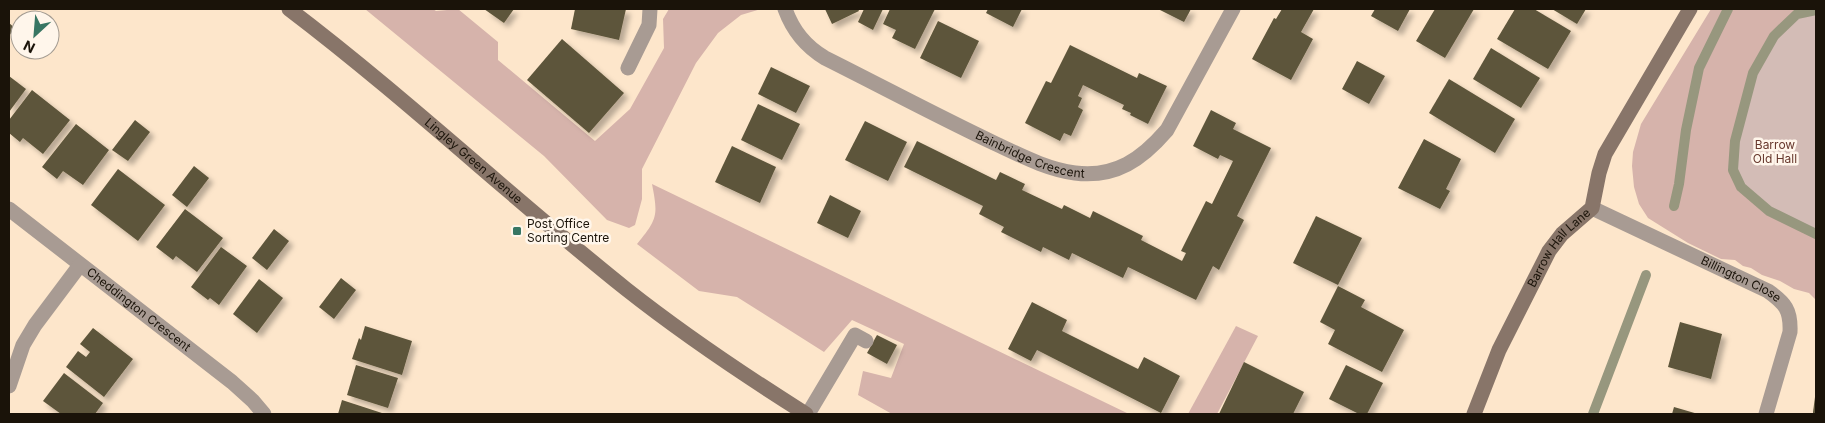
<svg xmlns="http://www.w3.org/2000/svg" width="1825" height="423" font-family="Inter,sans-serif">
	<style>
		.green { fill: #d3bcb6 }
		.forest { fill: #d6b3ab }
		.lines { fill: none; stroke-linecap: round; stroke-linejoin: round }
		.stream { stroke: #97977e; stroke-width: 10 }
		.building { fill: #5d553a; filter: url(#shadow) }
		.lane { stroke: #a89b93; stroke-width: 15 }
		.street { stroke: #a89b93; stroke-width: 15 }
		.secondary { stroke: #887569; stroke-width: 15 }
		.poi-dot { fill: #387663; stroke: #fff6eb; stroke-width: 2 }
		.labels { text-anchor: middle; stroke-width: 5; stroke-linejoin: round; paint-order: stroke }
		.park-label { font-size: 12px; fill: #67372c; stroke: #fff6eb }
		.street-label { font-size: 12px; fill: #1a1309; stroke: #fff6eb }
		.poi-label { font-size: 12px; fill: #1a1309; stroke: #fff6eb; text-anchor: start }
	</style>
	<defs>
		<filter id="shadow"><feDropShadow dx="4.5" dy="4.5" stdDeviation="2.5" flood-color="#0004"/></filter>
	</defs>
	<rect width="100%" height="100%" fill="#fde6cb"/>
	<path class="green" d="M1816,10V234C1788,220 1743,203 1733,171C1729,157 1747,90 1753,74C1759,59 1783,21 1798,14C1803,11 1811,11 1816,10Z"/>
	<g class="forest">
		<polygon points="365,9 433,9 436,11 458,9 498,42 498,60 595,141 630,109 664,48 663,19 669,9 761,9 741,15 718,33 696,63 642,169 642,199 635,225 629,228 607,220 544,156"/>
		<polygon points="1711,9 1816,9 1797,14 1774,36 1753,73 1735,141 1733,170 1742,187 1769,211 1816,234 1816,300 1809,293 1794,289 1780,281 1762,275 1751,268 1743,266 1735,260 1721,259 1688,243 1648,218 1639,204 1634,187 1632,166 1633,152 1641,124"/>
		<path d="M652,184L1129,414H892L858,395L863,371L891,378L904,344L852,320L824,352L737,297L699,291L637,244C658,219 658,215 652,184Z"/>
		<polygon points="1236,326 1258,336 1217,414 1188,414"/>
	</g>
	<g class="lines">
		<g class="stream">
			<polyline points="1816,10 1797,14 1774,36 1753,73 1735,141 1733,170 1741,187 1769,211 1816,234"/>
			<polyline points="1674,206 1679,184 1686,130 1699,68 1728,9"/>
			<polyline points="1593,414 1646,275"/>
		</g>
	</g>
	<g class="building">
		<polygon points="484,9 514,9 504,23"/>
		<polygon points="575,9 626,9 619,40 571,29"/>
		<polygon points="825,9 858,9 859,11 832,24"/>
		<polygon points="864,9 883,9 873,30 858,22"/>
		<polygon points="890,9 935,9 915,49 892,38 896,30 883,24"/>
		<polygon points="988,9 1022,9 1013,27 986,13"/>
		<polygon points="1158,9 1191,9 1184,22"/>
		<polygon points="1282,9 1314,9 1301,32 1313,39 1291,80 1252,59 1274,18 1276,19"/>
		<polygon points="1375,9 1410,9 1398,31 1371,16"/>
		<polygon points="1435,9 1474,9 1445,58 1416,41"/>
		<polygon points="1515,9 1534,9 1571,31 1548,69 1497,39"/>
		<polygon points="1552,9 1586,9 1577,24"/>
		<polygon points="938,21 979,41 961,78 920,58"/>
		<polygon points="9,23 15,28 9,36"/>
		<polygon points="562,39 624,93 589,133 527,80"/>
		<polygon points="1070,45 1137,78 1139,73 1167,86 1148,124 1130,115 1131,113 1122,109 1124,105 1083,85 1078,96 1082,98 1078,107 1083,110 1071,136 1064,133 1060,141 1025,123 1046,81 1051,83"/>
		<polygon points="1491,48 1540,78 1521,108 1473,79"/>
		<polygon points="1357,61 1385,76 1369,104 1342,89"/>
		<polygon points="771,67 810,86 796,113 758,94"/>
		<polygon points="9,76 26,89 9,112"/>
		<polygon points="1449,79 1515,119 1495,153 1429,113"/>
		<polygon points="32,90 70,120 43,154 23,138 20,142 9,133 9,120"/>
		<polygon points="758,104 800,124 782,160 741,140"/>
		<polygon points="1211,110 1236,123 1233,129 1271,148 1237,216 1244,220 1219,270 1213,266 1196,300 1128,267 1123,278 1072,253 1069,260 1043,247 1041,252 1001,232 1004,227 979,214 983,206 904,167 917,141 996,180 1000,172 1025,184 1022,190 1062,209 1064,205 1090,218 1093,211 1143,236 1141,240 1182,261 1186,253 1181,251 1206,201 1212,204 1233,161 1220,155 1218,159 1193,146"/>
		<polygon points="135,120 150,132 128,161 112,150"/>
		<polygon points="865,121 907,142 888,181 845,160"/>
		<polygon points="76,124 109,150 83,185 63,171 57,179 42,167"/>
		<polygon points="1424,139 1461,159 1446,189 1450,191 1440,209 1398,188"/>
		<polygon points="732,146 776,167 760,203 715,182"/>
		<polygon points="194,166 209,178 187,207 172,195"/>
		<polygon points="118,169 165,205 138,241 91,205"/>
		<polygon points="830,195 861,211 848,238 817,223"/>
		<polygon points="185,209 223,238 197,272 176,256 173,260 156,247"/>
		<polygon points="1316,216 1362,238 1338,285 1293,263"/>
		<polygon points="274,229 289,241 267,270 252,258"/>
		<polygon points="221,247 247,266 219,305 210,298 208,300 191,287"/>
		<polygon points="341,278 356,290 334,319 319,307"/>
		<polygon points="259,279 283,298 257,333 233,314"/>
		<polygon points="1338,286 1365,300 1361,307 1404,330 1382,372 1328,344 1335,330 1320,322"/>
		<polygon points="1032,302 1067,320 1062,331 1138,369 1144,357 1180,376 1161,413 1037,350 1031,361 1008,349"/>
		<polygon points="1680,322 1722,334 1711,379 1668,367"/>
		<polygon points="365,326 412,341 402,375 352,359 359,338 361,340"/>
		<polygon points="93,328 133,359 104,397 66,367 78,351 86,357 90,352 80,344"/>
		<polygon points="877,335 897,345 887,364 867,353"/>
		<polygon points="1244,362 1304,392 1293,414 1219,414"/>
		<polygon points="356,365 398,378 388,408 347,395"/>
		<polygon points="1346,365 1383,383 1367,414 1359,414 1329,399"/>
		<polygon points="64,373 103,403 95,414 61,414 43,401"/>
		<polygon points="1815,397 1816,414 1813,414 1813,412"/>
		<polygon points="342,400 385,414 338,414"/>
		<polygon points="1674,407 1698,414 1672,414"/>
	</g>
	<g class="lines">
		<polyline class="lane" points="808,414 855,335 866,341"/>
		<g class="street">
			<path id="s1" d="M785,9C793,31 805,46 825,58C881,86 937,116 994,143C1020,155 1046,169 1075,173C1116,178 1142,159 1167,130L1233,9"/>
			<polyline points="628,68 649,25 650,9"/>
			<path id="s2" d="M1592,208L1768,291C1785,303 1791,310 1790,332L1766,414"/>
			<path id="s3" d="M9,209L232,382L253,401L264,414"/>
			<polyline points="9,386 23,345 35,325 80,265"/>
		</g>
		<g class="secondary">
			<path id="s4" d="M289,9C405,97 512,198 626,289C683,334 744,375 806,414"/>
			<path id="s5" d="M1474,414L1499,350L1549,251L1562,234L1592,208L1599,173L1605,154L1690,9"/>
		</g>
	</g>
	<rect class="poi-dot" x="512" y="226" width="10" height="10" rx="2.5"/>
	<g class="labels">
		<g class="park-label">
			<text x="1775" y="149">Barrow<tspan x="1775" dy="14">Old Hall</tspan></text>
		</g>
		<g class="street-label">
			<text dy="4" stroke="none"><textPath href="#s1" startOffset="292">Bainbridge Crescent</textPath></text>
			<text dy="4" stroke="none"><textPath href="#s4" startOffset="239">Lingley Green Avenue</textPath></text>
			<text dy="4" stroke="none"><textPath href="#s5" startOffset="188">Barrow Hall Lane</textPath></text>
			<text dy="4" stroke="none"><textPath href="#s2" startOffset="165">Billington Close</textPath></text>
			<text dy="4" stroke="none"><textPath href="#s3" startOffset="164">Cheddington Crescent</textPath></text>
		</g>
		<g class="poi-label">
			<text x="527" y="228">Post Office<tspan x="527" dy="14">Sorting Centre</tspan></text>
		</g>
	</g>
	<rect width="1825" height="423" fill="none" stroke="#1a1309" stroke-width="20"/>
	<g transform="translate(35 35) rotate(206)"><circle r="24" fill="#fff6eb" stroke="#a39b91"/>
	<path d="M0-4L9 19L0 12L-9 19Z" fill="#387663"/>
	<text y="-8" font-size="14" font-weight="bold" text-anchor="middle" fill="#1a1309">N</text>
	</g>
</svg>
